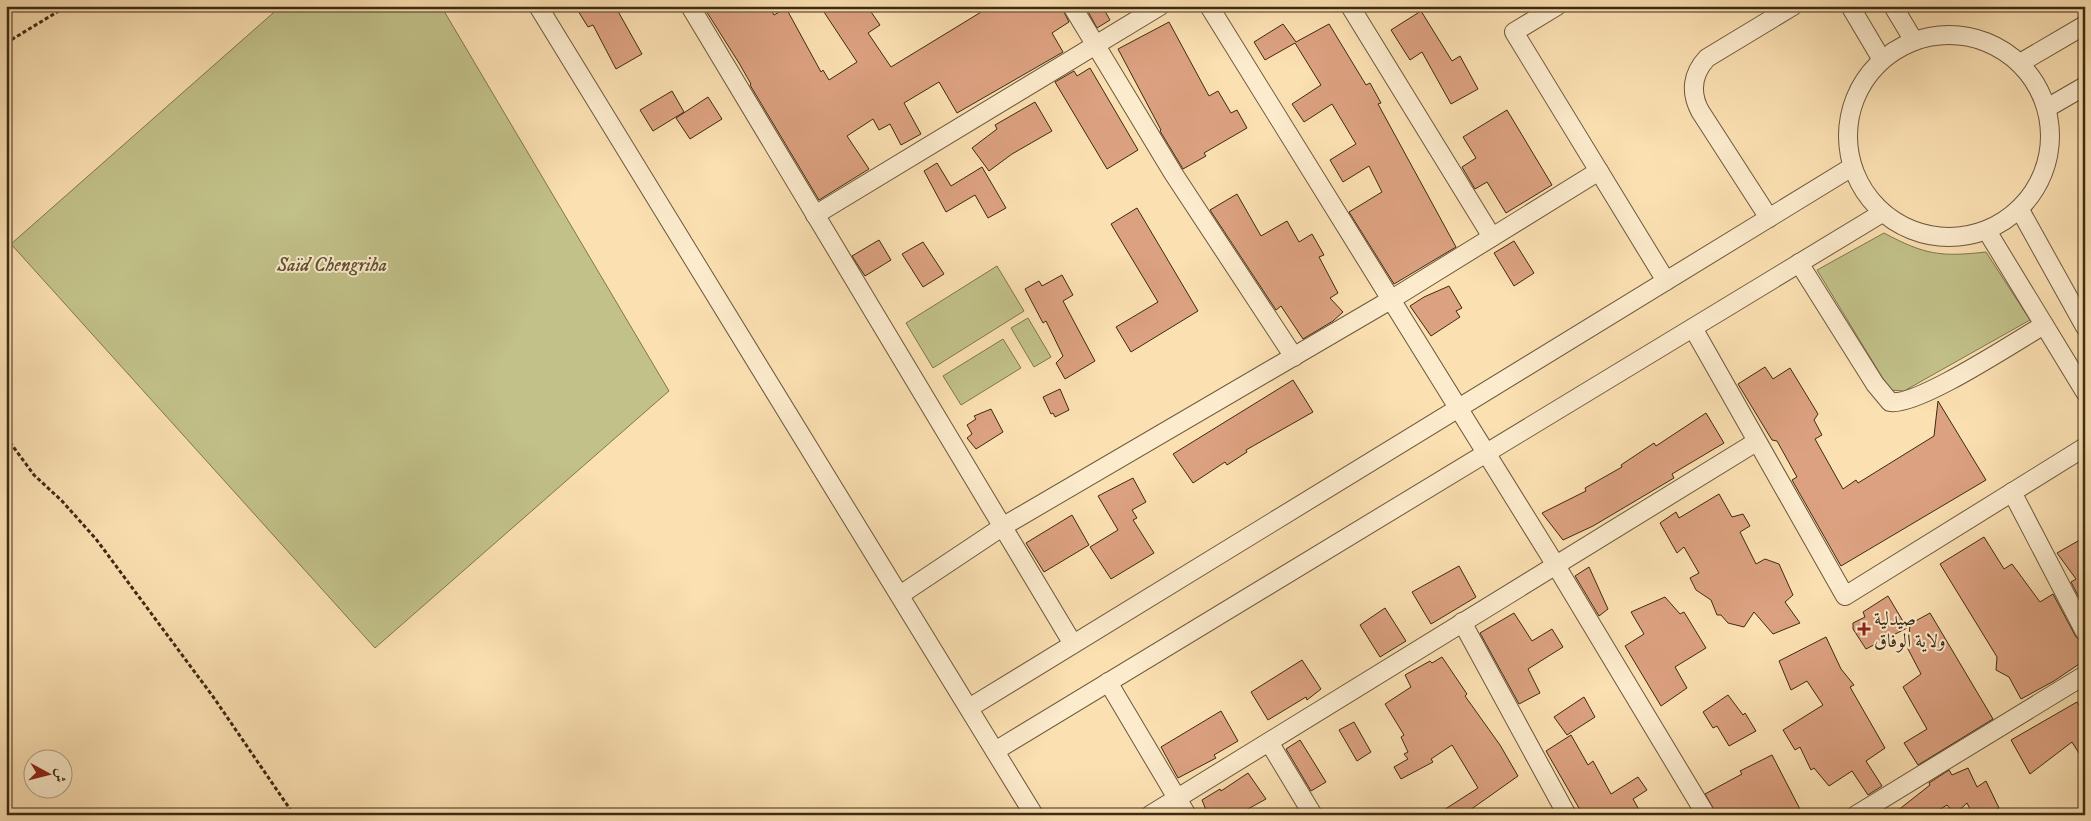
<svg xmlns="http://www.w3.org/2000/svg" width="2091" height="821" font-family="'IM FELL DW Pica',Amiri,serif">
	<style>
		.green { fill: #c2c189; stroke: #80764e }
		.building { fill: #dca180; stroke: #3d2b13 }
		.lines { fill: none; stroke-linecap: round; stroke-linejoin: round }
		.minor-casing { stroke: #6c583b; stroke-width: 20 }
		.path { stroke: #3d2b13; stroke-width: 3; stroke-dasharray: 4 2.5; stroke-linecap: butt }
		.minor { stroke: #fcebcd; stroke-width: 18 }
		.poi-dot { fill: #8f2418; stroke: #fcebcd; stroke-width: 2 }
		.labels { text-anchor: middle; stroke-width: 4; stroke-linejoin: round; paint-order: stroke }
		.park-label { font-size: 19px; font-style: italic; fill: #5e5030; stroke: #fcebcd }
		.poi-label { font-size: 19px; fill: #3d2b13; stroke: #fcebcd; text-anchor: start }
	</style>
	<rect width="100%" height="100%" fill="#fbe0b2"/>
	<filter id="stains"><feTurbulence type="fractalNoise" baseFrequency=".004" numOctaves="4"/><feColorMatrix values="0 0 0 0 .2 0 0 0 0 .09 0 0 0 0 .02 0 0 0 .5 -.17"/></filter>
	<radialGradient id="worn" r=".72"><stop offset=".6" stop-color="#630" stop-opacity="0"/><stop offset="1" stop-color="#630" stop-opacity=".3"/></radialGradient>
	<g class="green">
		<polygon points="281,6 441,6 669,391 375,648 11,244"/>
		<path d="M1884,233C1925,255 1941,257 1986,252L2030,320L1904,391L1890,390L1817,270Z"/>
		<polygon points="997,266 1024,311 933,368 906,323"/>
		<polygon points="1028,318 1051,357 1034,367 1011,328"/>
		<polygon points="1003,339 1021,368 961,405 943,376"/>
	</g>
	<g class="building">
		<polygon points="575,6 615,6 642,54 616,69 593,25 588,27"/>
		<polygon points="703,6 769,6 774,15 786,8 821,72 823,70 829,80 857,62 820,6 867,6 880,25 868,33 891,67 991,6 1061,6 1069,22 1052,33 1063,52 957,113 939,82 904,103 921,134 901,145 890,124 879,130 873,119 847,136 869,169 819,200 750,85 751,84 739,63"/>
		<polygon points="1085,6 1102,6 1110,20 1097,28"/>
		<polygon points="1421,11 1452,61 1460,56 1478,89 1451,104 1422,52 1410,60 1391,30"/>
		<polygon points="1169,22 1209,96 1218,91 1231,113 1237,110 1247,128 1204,153 1206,156 1183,169 1160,131 1161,130 1118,49"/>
		<polygon points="1283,24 1296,42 1329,24 1366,85 1370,83 1381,103 1378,104 1456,247 1394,284 1349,212 1382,192 1369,166 1343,182 1330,160 1356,144 1332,104 1304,122 1292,104 1321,85 1295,43 1265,60 1254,42"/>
		<polygon points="1090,68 1138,150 1107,169 1055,82 1074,71 1077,76"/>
		<polygon points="672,91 684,112 653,131 640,110"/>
		<polygon points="708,97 722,119 690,139 676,118"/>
		<polygon points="1035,102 1052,131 1012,154 989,171 972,148 997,129 995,125"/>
		<polygon points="1507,110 1552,185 1506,213 1487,182 1475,189 1462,167 1476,158 1463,137"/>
		<polygon points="937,163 951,186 982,167 1006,208 988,218 975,195 946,212 924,171"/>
		<polygon points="1237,194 1261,236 1287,221 1299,242 1312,234 1324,255 1319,257 1338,293 1330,298 1343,312 1333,321 1303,339 1281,306 1276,310 1210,210"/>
		<polygon points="1137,208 1198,311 1131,352 1116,327 1158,302 1111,224"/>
		<polygon points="879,240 891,260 865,276 852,256"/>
		<polygon points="1514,241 1534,273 1514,286 1494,253"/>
		<polygon points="923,242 944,274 923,287 902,254"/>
		<polygon points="1062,275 1073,295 1063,301 1095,361 1065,379 1056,363 1063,356 1046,321 1043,323 1025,289 1039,281 1042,286"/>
		<polygon points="1449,286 1462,308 1456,311 1460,317 1431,336 1410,306 1424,297"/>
		<polygon points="1765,367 1773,379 1790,368 1818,414 1814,420 1822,435 1815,439 1843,489 1856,480 1858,483 1934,436 1938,401 1986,480 1841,566 1792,480 1797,477 1777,441 1772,440 1738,384"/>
		<polygon points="1293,380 1313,412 1246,450 1247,452 1227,465 1225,462 1193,483 1173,454"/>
		<polygon points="1060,389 1069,410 1055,417 1053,413 1051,414 1043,397"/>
		<polygon points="991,409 1003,432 976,449 967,438 972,434 967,425 976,419 974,416"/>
		<polygon points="1706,413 1724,443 1672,474 1674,478 1593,526 1563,540 1542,513 1586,491 1585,488 1622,467 1621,465 1654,443 1656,446"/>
		<polygon points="1133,478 1146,502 1132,510 1137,518 1133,520 1154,553 1111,579 1090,547 1118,530 1098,496"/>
		<polygon points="1719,494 1732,517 1743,514 1750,526 1740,532 1756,564 1765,559 1779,564 1793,595 1785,602 1800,623 1773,634 1754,612 1744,627 1728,623 1721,615 1717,615 1711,600 1696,590 1690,578 1699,573 1684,547 1677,553 1660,523 1676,512 1679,518"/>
		<polygon points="1072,515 1089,545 1044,572 1026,543"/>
		<polygon points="1984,537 2004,569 2012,564 2040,602 2053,594 2076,637 2085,643 2085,660 2054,681 2021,699 2009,677 1996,670 1997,657 1940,564"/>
		<polygon points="2085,537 2085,609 2071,582 2076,579 2057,553"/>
		<polygon points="1459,566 1476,597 1431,624 1412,592"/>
		<polygon points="1589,567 1608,609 1599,616 1575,576"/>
		<polygon points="1888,596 1907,628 1866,649 1853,629 1853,623 1865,617 1863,612"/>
		<polygon points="1665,597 1680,614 1684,612 1706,648 1675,667 1687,688 1661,706 1625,646 1644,634 1631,612"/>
		<polygon points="1385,608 1406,641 1380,657 1360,625"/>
		<polygon points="1514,613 1532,641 1552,629 1563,647 1528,669 1540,693 1519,704 1480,633"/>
		<polygon points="1930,613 1993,719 1918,765 1904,743 1927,729 1903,687 1921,674 1908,649 1910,624"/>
		<polygon points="1826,637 1841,669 1854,685 1850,687 1885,748 1866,761 1882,786 1868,795 1852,771 1829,786 1814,768 1811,770 1800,747 1795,750 1783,730 1823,705 1807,681 1791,690 1779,661"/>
		<polygon points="1442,657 1467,694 1465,696 1500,745 1518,776 1463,815 1436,815 1478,788 1452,745 1431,759 1433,762 1401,779 1394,767 1408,759 1404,754 1408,752 1401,737 1404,735 1385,704 1411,687 1405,675 1430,661 1432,663"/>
		<polygon points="1302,660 1321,689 1307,700 1306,697 1268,720 1251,692"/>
		<polygon points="1728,695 1743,715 1745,713 1756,731 1729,746 1717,726 1713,728 1703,712"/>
		<polygon points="1584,697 1595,717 1567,735 1554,717"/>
		<polygon points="2077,702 2085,716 2085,763 2072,742 2030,774 2011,740"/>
		<polygon points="1221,711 1238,741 1214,755 1216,758 1178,778 1161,747"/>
		<polygon points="1354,722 1371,752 1357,761 1339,730"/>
		<polygon points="1571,735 1588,765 1593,761 1611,794 1638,777 1647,790 1633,799 1642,815 1583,815 1546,751"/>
		<polygon points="1300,740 1326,782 1311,791 1286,749"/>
		<polygon points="1772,755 1803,815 1717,815 1705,794 1742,774 1740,771"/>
		<polygon points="1968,768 1977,787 1986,781 1999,808 1985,815 1973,815 1967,803 1955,814 1947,805 1931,815 1892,815 1930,785 1929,783 1949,770 1952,775"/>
		<polygon points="1248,773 1266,799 1237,815 1208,815 1202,800 1220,789 1221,791"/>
	</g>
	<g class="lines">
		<defs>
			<g id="minor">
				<polyline points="538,6 1034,815"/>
				<polyline points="690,6 1073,644"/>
				<polyline points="1072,6 1173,173 1294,357"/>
				<polyline points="1209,6 1555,564 1706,815"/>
				<polyline points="1350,6 1492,237"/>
				<polyline points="1557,6 1514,32 1666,281"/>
				<polyline points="1850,6 1882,60"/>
				<polyline points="1893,6 1914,41"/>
				<circle cx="1949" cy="136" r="101"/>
				<polyline points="2020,63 2085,25"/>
				<polyline points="2047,108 2085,86"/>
				<polyline points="2020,210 2085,327"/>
				<polyline points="815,215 1160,6"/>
				<path d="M1769,218L1700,111C1690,92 1692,74 1707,58L1793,6"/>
				<polyline points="1987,231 2085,392"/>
				<path d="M1799,263L1875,384L1890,402C1917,407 2016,341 2044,325"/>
				<polyline points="1693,328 1845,596 2085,447"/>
				<polyline points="2012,492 2085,632"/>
				<polyline points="900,595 1002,527 1392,299 1599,171"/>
				<polyline points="1462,622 1567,815"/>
				<polyline points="1108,682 1187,815"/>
				<polyline points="969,708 1852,167"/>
				<polyline points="1269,742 1313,815"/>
				<polyline points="995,751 1882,213"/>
				<polyline points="1150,815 1756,442"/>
				<polyline points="1856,815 2085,675"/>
			</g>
		</defs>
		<use href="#minor" class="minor-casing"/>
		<g class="path">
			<polyline points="6,43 67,6"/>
			<polyline points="6,437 34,475 62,501 96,539 214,698 294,815"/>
		</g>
		<use href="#minor" class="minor"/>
	</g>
	<path class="poi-dot" d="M1861.5 621.5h5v5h5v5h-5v5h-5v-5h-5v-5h5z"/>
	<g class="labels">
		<g class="park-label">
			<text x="332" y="271">Saïd Chengriha</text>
		</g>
		<g class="poi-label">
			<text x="1874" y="625">صيدلية<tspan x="1874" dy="22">ولاية الوفاق</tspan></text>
		</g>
	</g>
	<rect width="2091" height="821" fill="none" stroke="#fbe0b2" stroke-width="25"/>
	<rect x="8" y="8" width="2076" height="806" fill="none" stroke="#3d2b13" stroke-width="2.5"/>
	<rect x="12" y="12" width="2066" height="796" fill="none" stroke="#3d2b13"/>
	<g transform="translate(48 774) rotate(97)"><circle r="24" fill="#fcebcd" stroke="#b09e83"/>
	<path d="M0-4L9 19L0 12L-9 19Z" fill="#8f2418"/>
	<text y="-8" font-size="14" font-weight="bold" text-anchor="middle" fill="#3d2b13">ش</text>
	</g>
	<rect width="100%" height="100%" filter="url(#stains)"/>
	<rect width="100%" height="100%" fill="url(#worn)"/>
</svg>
